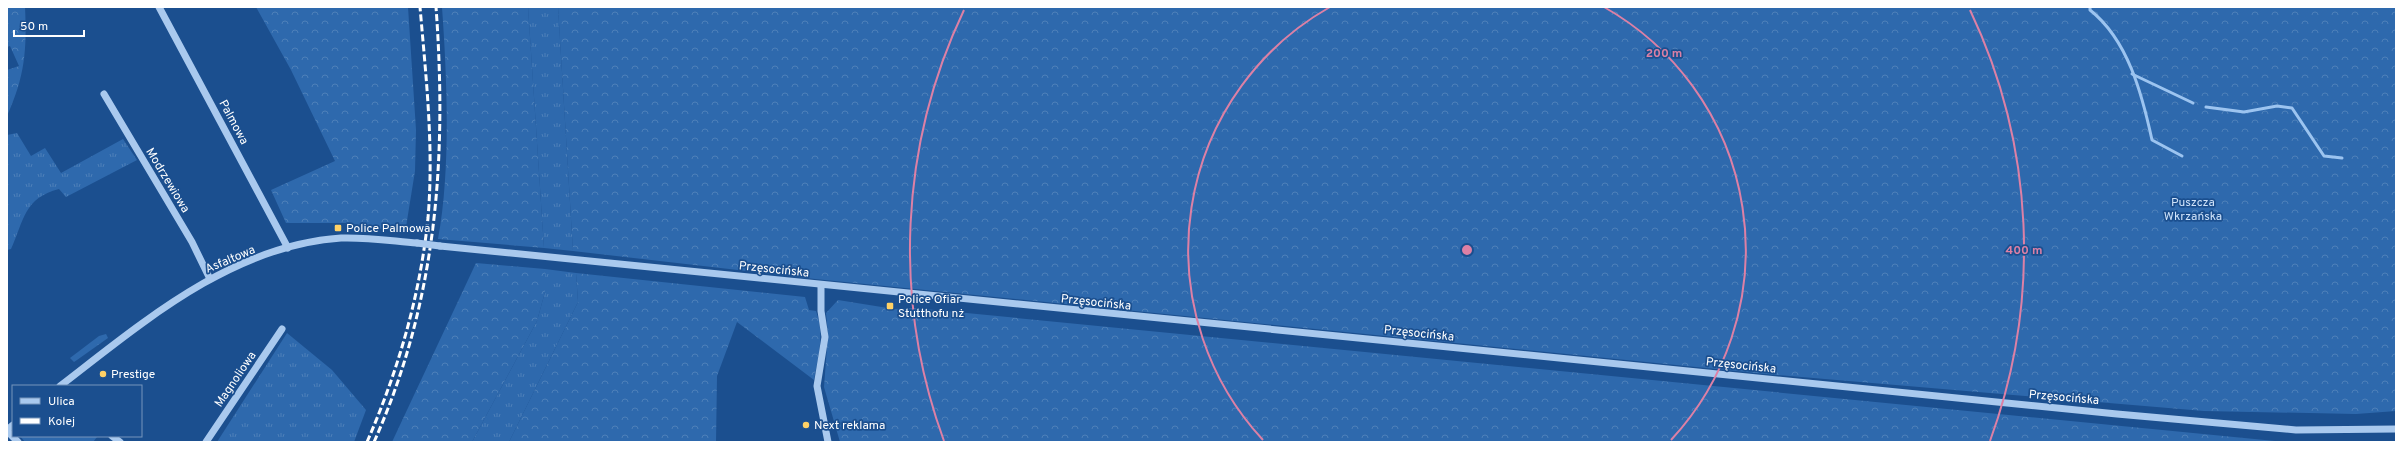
<svg xmlns="http://www.w3.org/2000/svg" width="2403" height="449" font-family="Overpass,sans-serif">
	<style>
		.grass { fill: url(#grass-tufts) }
		.forest { fill: url(#forest-crowns) }
		.lines { fill: none; stroke-linecap: round; stroke-linejoin: round }
		.stream { stroke: #9cc4f0; stroke-width: 3 }
		.minor { stroke: #a9c9ee; stroke-width: 7 }
		.rail { stroke: #fff; stroke-width: 3; stroke-dasharray: 7 3; stroke-linecap: butt }
		.minor-bridge { stroke: #a9c9ee; stroke-width: 7 }
		.ring { fill: none; stroke: #dd80a5; stroke-width: 2 }
		.poi-dot { fill: #ffd166; stroke: #1b4f8f; stroke-width: 1.5 }
		.labels { text-anchor: middle; stroke-width: 3.5; stroke-linejoin: round; paint-order: stroke }
		.street-label { font-size: 12px; fill: #fff; stroke: #1b4f8f }
		.park-label { font-size: 12px; fill: #cfe3fa; stroke: #1b4f8f }
		.poi-label { font-size: 12px; fill: #fff; stroke: #1b4f8f; text-anchor: start }
		.centre { fill: #dd80a5; stroke: #1b4f8f; stroke-width: 2 }
		.ring-label { font-size: 12px; text-anchor: middle; font-weight: bold; fill: #dd80a5; stroke: #1b4f8f; stroke-width: 3.5; stroke-linejoin: round; paint-order: stroke }
	</style>
	<defs>
		<pattern id="grass-tufts" width="24" height="20" patternUnits="userSpaceOnUse"><rect width="24" height="20" fill="#2e69ad"/><path d="M3 7l-1-3M5 7V3M7 7l1-3M15 17l-1-3M17 17v-4M19 17l1-3" fill="none" stroke="#4d80b9"/></pattern>
		<pattern id="forest-crowns" width="20" height="18" patternUnits="userSpaceOnUse"><rect width="20" height="18" fill="#2e69ad"/><path d="M2 6a3 3 0 1 1 6 0M12 15a3 3 0 1 1 6 0" fill="none" stroke="#4d80b9"/></pattern>
	</defs>
	<rect width="100%" height="100%" fill="#1b4f8f"/>
	<g class="grass">
		<polygon points="528,7 558,7 573,251 544,248"/>
		<path d="M17,133L31,156L45,148L61,173L123,139L137,160L66,197L59,189C24,198 24,220 11,249L7,250V135Z"/>
		<polygon points="545,269 576,273 578,302 509,442 472,442 537,321 545,292"/>
		<polygon points="287,333 332,370 366,410 354,442 217,442"/>
		<polygon points="106,334 108,338 77,360 74,362 70,358 99,336"/>
		<polygon points="20,436 96,436 97,437 93,442 25,442"/>
	</g>
	<g class="forest">
		<path d="M7,7H25C27,50 25,76 7,116V70L19,66L10,46L7,47Z"/>
		<polygon points="256,7 408,7 416,130 415,171 405,233 346,223 286,223 271,190 335,161 291,70"/>
		<path d="M442,7H528L544,248L438,239C451,169 447,78 442,7Z"/>
		<polygon points="558,7 2396,7 2396,411 2356,414 2204,411 1766,374 815,279 573,251"/>
		<polygon points="476,263 545,269 545,292 537,321 472,442 392,442"/>
		<path d="M576,273L805,297L809,310L816,311C825,334 818,356 814,380L737,322L717,376L716,442H509L578,302Z"/>
		<polygon points="838,300 894,309 915,308 2285,442 840,442 824,387 828,334 826,313"/>
	</g>
	<g class="lines">
		<g class="stream">
			<path d="M2090,7V10C2128,40 2142,94 2152,140L2182,156"/>
			<polyline points="2132,74 2193,103"/>
			<polyline points="2206,107 2244,112 2277,106 2292,108 2324,156 2342,158"/>
		</g>
		<g class="minor">
			<polyline points="159,7 288,248"/>
			<polyline points="104,94 192,242 210,279"/>
			<polyline points="440,246 2117,414 2296,430 2396,429"/>
			<polyline points="821,285 821,311 825,337 817,386 828,442"/>
			<path d="M60,386C142,323 232,245 341,238C366,237 392,241 417,243"/>
			<polyline points="7,430 13,425"/>
			<polyline points="7,431 18,442"/>
			<polyline points="112,436 120,442"/>
			<polyline points="206,442 282,329"/>
		</g>
		<g class="rail">
			<path d="M367,442C398,371 420,296 428,218C434,148 426,77 420,7"/>
			<path d="M374,442C437,301 447,159 436,7"/>
		</g>
		<polyline class="minor-bridge" points="417,243 440,246"/>
	</g>
	<g class="ring">
		<path d="M1263 440A279 279 0 0 1 1330 7M1604 7A279 279 0 0 1 1671 440"/>
		<path d="M944 441A557 557 0 0 1 964 10M1970 10A557 557 0 0 1 1990 441"/>
	</g>
	<g class="poi-dot">
		<rect x="334" y="224" width="8" height="8" rx="2"/>
		<rect x="886" y="302" width="8" height="8" rx="2"/>
		<circle cx="103" cy="374" r="4"/>
		<circle cx="806" cy="425" r="4"/>
	</g>
	<g class="labels">
		<g class="street-label">
			<text transform="translate(234 122) rotate(62)" y="4">Palmowa</text>
			<text transform="translate(168 180) rotate(59)" y="4">Modrzewiowa</text>
			<text transform="translate(230 259) rotate(-23)" y="4">Asfaltowa</text>
			<text transform="translate(774 269) rotate(6)" y="4">Przęsocińska</text>
			<text transform="translate(1096 302) rotate(6)" y="4">Przęsocińska</text>
			<text transform="translate(1419 333) rotate(6)" y="4">Przęsocińska</text>
			<text transform="translate(1741 365) rotate(6)" y="4">Przęsocińska</text>
			<text transform="translate(235 379) rotate(-56)" y="4">Magnoliowa</text>
			<text transform="translate(2064 397) rotate(5)" y="4">Przęsocińska</text>
		</g>
		<g class="park-label">
			<text x="2193" y="206">Puszcza<tspan x="2193" dy="14">Wkrzańska</tspan></text>
		</g>
		<g class="poi-label">
			<text x="346" y="232">Police Palmowa</text>
			<text x="898" y="303">Police Ofiar<tspan x="898" dy="14">Stutthofu nż</tspan></text>
			<text x="111" y="378">Prestige</text>
			<text x="814" y="429">Next reklama</text>
		</g>
	</g>
	<circle cx="1467" cy="250" r="6" class="centre"/>
	<g class="ring-label">
		<text x="1664" y="57">200 m</text>
		<text x="2024" y="254">400 m</text>
	</g>
	<rect width="2403" height="449" fill="none" stroke="#ffffff" stroke-width="16"/>
	<rect x="12" y="385" width="130" height="52" fill="#1b4f8f" stroke="#7695bc"/>
	<rect x="20" y="398" width="20" height="6" fill="#a9c9ee" stroke="#7695bc"/>
	<text x="48" y="405" font-size="12" fill="#ffffff">Ulica</text>
	<rect x="20" y="418" width="20" height="6" fill="#ffffff" stroke="#7695bc"/>
	<text x="48" y="425" font-size="12" fill="#ffffff">Kolej</text>
	<path d="M14 30v6h70v-6" fill="none" stroke="#ffffff" stroke-width="2"/>
	<text x="20" y="30" font-size="12" fill="#ffffff" stroke="#1b4f8f" stroke-width="3" paint-order="stroke">50 m</text>
</svg>
